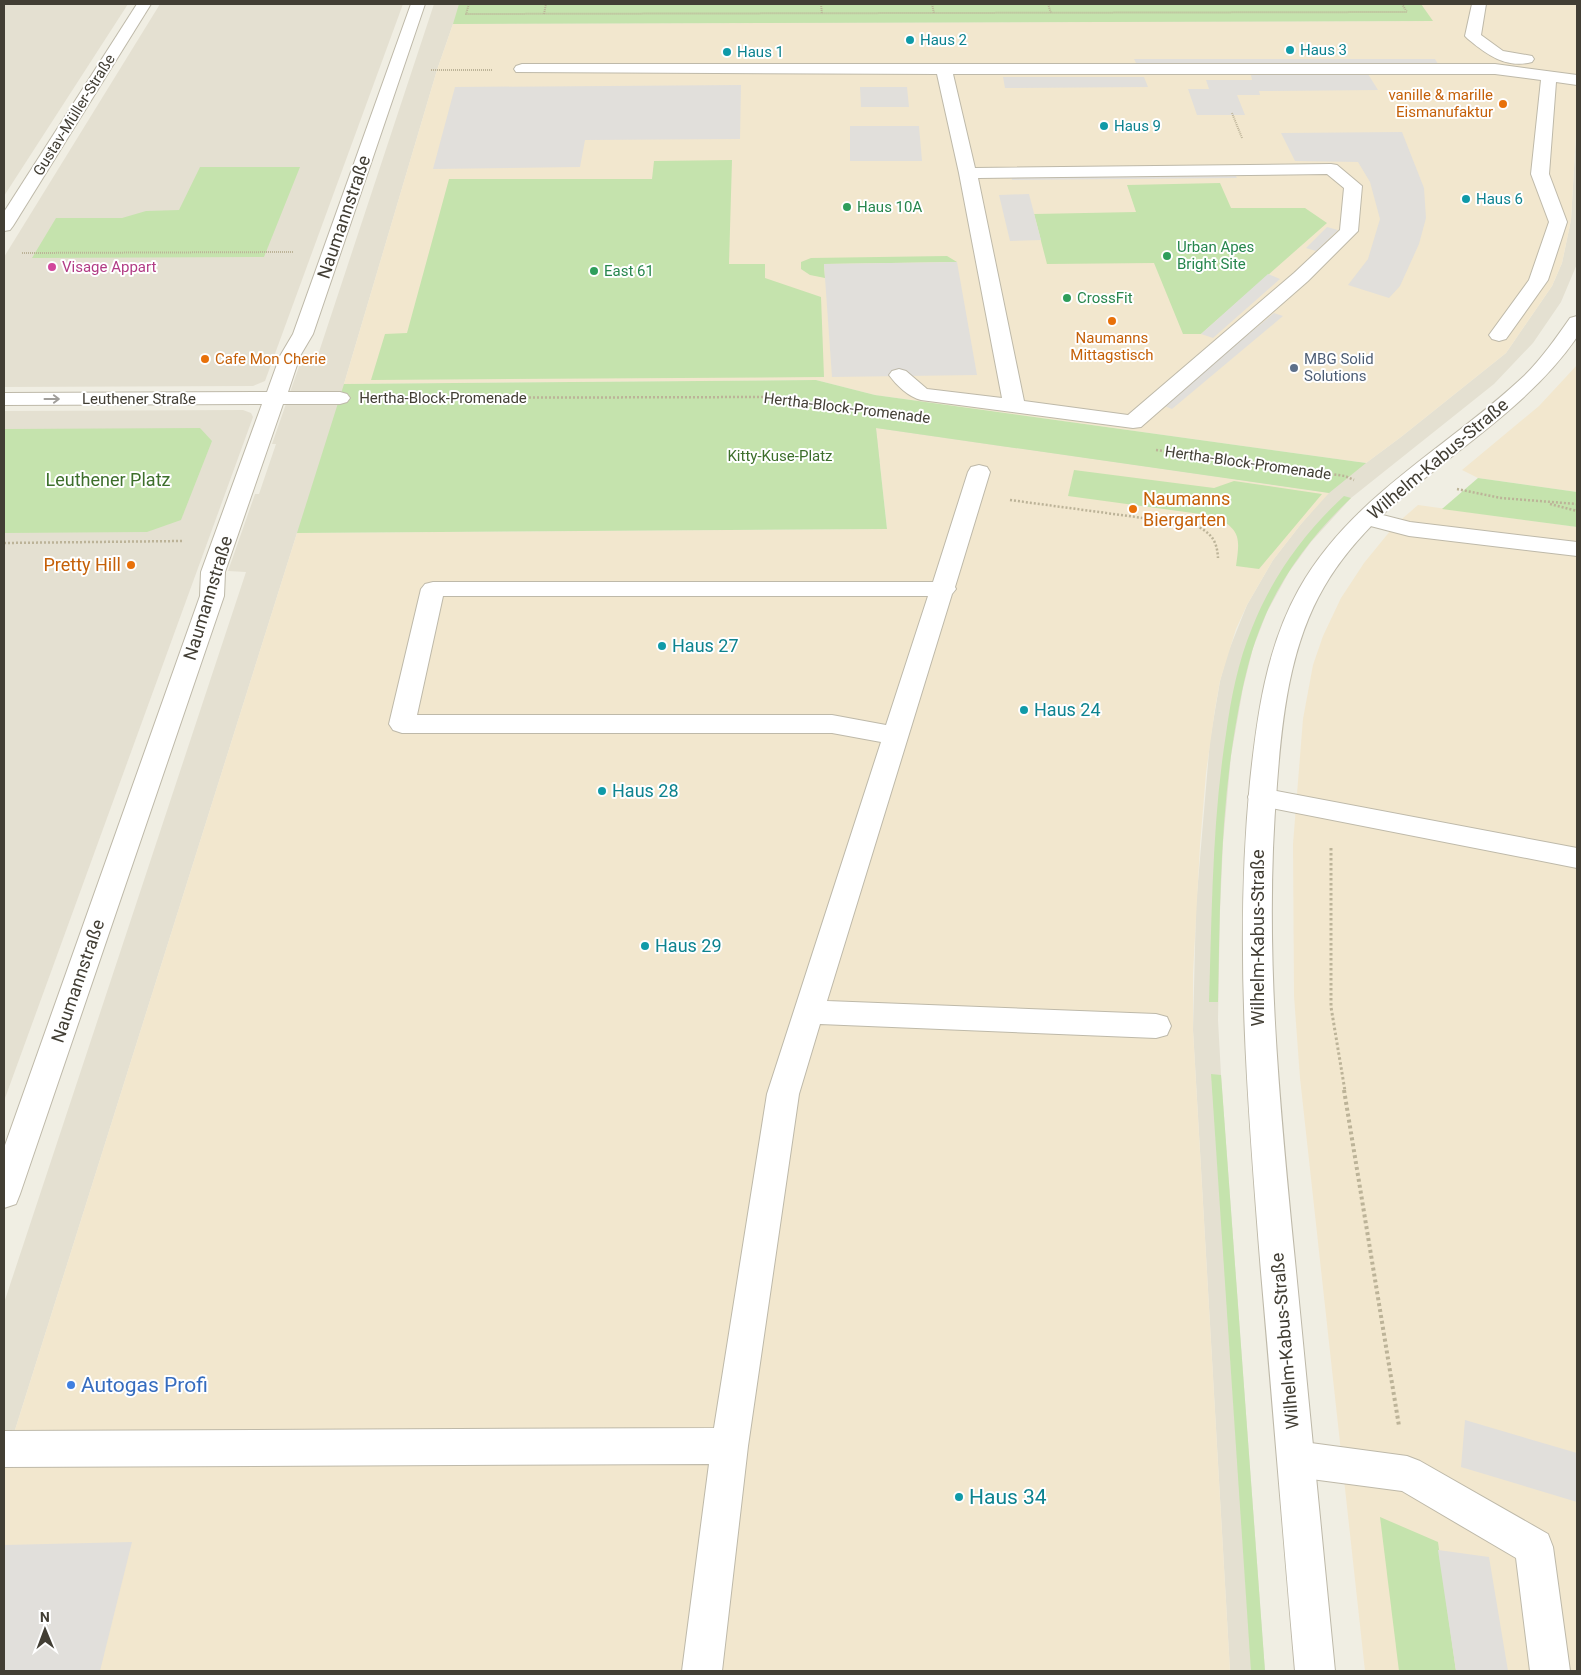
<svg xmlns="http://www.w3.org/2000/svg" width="1581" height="1675" font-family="Roboto,sans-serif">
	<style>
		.residential { fill: #e4e0d1 }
		.commercial { fill: #f2e7ce }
		.green { fill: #c5e3ad }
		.parking { fill: #e1dfdb }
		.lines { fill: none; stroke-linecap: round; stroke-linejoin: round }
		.service-casing { stroke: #beb9a9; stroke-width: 2 }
		.minor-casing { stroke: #beb9a9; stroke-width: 2 }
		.tertiary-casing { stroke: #beb9a9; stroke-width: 2 }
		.path-far3 { stroke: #bcb398; stroke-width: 2; stroke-dasharray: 1 1; stroke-linecap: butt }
		.path-far2 { stroke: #bcb398; stroke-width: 2.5; stroke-dasharray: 2 2; stroke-linecap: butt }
		.path-far1 { stroke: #bcb398; stroke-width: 3; stroke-dasharray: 2.5 2.5; stroke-linecap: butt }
		.path { stroke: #bcb398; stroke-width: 4; stroke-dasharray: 3 3; stroke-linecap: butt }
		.service { fill: #fff; fill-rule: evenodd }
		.minor { fill: #fff; fill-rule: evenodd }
		.tertiary { fill: #fff; fill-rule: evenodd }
		.oneway { stroke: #a09e9a }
		.culture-dot { fill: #0f9aa8; stroke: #fff; stroke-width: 2 }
		.food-dot { fill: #e8710a; stroke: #fff; stroke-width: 2 }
		.leisure-dot { fill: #2e9e5b; stroke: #fff; stroke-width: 2 }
		.hotel-dot { fill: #d1479c; stroke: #fff; stroke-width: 2 }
		.service-dot { fill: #5c6f8a; stroke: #fff; stroke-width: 2 }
		.shop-dot { fill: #3f7fe0; stroke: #fff; stroke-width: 2 }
		.labels { text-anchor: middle; stroke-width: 4; stroke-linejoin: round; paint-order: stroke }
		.far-culture-label { font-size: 15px; fill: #0d838f; stroke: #fff; text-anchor: start }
		.far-food-label { font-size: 15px; fill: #c56008; stroke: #fff; text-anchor: end }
		.far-street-label { font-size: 15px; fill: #423e34; stroke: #fff }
		.far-leisure-label { font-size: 15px; fill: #27864d; stroke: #fff; text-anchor: start }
		.far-hotel-label { font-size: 15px; fill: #b23c85; stroke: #fff; text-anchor: start }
		.far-service-label { font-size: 15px; fill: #4e5e75; stroke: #fff; text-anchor: start }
		.far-park-label { font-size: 15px; fill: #3d6f2b; stroke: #fff }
		.street-label { font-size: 18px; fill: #423e34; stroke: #fff }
		.park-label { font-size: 18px; fill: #3d6f2b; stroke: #fff }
		.food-label { font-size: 18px; fill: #c56008; stroke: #fff; text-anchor: start }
		.culture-label { font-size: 18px; fill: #0d838f; stroke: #fff; text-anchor: start }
		.near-shop-label { font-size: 21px; fill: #366cbe; stroke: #fff; text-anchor: start }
		.near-culture-label { font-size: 21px; fill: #0d838f; stroke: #fff; text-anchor: start }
	</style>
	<rect width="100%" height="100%" fill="#f0eee3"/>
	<g class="residential">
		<polygon points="4,4 128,4 4,196"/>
		<polygon points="160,4 403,4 265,381 253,386 4,387 4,257"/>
		<polygon points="434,4 1421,4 1433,21 453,24 437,70 344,384 1366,463 1401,437 1506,353 1552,286 1562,263 1571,220 1577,117 1577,264 1561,302 1533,343 1494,384 1351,498 1311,542 1289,572 1267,612 1253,648 1243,688 1231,756 1223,843 1220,911 1218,1020 1221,1075 1265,1671 1230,1671 1193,1030 1196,906 1210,740 1220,681 1227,655 1247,605 1273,560 1301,524 1328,493 1005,447 297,533 4,1465 4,1303 246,572 228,571 255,494 259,494 276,444 272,444 303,355 318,355"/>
		<polygon points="243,410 251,413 253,417 4,1101 4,411"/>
	</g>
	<g class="commercial">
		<polygon points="1421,4 1577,4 1577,117 1571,220 1562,263 1552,286 1506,353 1401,437 1366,463 875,395 816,380 344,384 437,70 453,24 1432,21"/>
		<polygon points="1577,365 1577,492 1478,478 1462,470 1539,406"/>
		<polygon points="876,428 1329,493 1301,524 1273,560 1247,605 1236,629 1220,681 1215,709 1206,773 1200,845 1193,973 1193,1030 1230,1671 4,1671 4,1465 297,533 887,529"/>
		<polygon points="1418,505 1577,527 1577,1671 1365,1671 1300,1078 1294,996 1293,844 1303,719 1313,665 1323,636 1341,598 1364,563 1395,525"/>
	</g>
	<g class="green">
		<polygon points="459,4 1421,4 1433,21 453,24"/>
		<polygon points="732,160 729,264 765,264 765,278 821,297 824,377 371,380 385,334 407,333 449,179 652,179 654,161"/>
		<polygon points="200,167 300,167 264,257 32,258 56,218 122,218 146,211 179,210"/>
		<polygon points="1220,183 1231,208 1305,208 1327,223 1201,334 1183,334 1154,263 1047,264 1034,214 1136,212 1127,185"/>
		<polygon points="947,256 957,262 824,264 825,278 810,275 801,269 801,262 811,258"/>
		<polygon points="816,380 875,395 1366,463 1329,493 876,428 887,529 297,533 344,384"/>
		<polygon points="200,428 212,441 181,520 147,532 4,533 4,429"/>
		<path d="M1074,470L1214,488L1234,481L1322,494L1259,569L1236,566C1240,537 1241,531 1215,516L1068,496Z"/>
		<polygon points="1478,478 1577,492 1577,527 1442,509"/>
		<path d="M1344,496L1351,498C1311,536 1278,580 1259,631C1249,657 1243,685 1238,712C1220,807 1220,906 1218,1002H1209C1212,913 1212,822 1226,734C1231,698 1238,662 1252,628C1272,577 1304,533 1344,496Z"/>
		<polygon points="1211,1074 1221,1075 1265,1671 1251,1671"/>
		<polygon points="1380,1517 1438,1542 1456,1671 1399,1671"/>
	</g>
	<g class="parking">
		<polygon points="1134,59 1435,59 1438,64 1137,65"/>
		<polygon points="1368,74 1378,90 1259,91 1260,95 1237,95 1245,115 1197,115 1188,89 1209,89 1206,80 1252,80 1251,75"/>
		<polygon points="1003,77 1144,77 1148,87 1005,88"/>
		<polygon points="741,85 740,139 585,140 580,167 433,169 455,87"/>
		<polygon points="860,87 907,87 909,107 861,107"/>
		<polygon points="850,126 919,126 922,161 850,161"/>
		<polygon points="1402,132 1424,188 1426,218 1419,244 1400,286 1389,298 1348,285 1368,259 1380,219 1370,182 1358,162 1295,161 1281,133"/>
		<polygon points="1234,173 1237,178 1012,180 1011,174"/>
		<polygon points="1029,194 1041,240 1010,241 999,195"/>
		<polygon points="1327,227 1338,230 1316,251 1306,248"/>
		<polygon points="957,262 977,375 832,377 824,264"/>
		<polygon points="1268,274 1280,279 1213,338 1201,334"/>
		<polygon points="1274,313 1283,316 1172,409 1162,405"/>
		<polygon points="1465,1420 1577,1453 1577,1502 1461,1467"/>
		<polygon points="132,1542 100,1671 4,1671 4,1545"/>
		<polygon points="1438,1550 1489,1557 1508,1671 1456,1671"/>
	</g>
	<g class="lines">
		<defs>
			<g id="service">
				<path d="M1472,4H1486L1481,35L1503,51L1532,56L1534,59L1532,62C1506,69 1486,54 1468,39L1465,36Z"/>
				<path d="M522,64H1495L1577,75V85L1556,82L1549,174L1567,222L1548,280L1506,339L1499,341L1492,339L1489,335L1529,280L1549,222L1531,174L1541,80L1495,74H953L975,168L1331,164L1337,165L1362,186L1358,231L1308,281L1141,427L1133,428L921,400C909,397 896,385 889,375L892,371L899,369L906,371L927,389L1002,398L959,173L937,74L516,72L514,69L516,66ZM1327,174L1344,188L1340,230L1294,273L1128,415L1024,401L978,178Z"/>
				<path d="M979,465L987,467L990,472L955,587L956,589L952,594L827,1001L1156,1014L1167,1017L1171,1026L1167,1035L1156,1038L820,1024L799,1094L748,1446L722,1671H682L709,1464L4,1467V1431L714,1428L767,1094L881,742L832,733H402L393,730L389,724L421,589L425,584L433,582H933L968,472L971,467ZM443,596H928L886,725L832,715H417Z"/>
				<polygon points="1367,511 1410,522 1577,542 1577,556 1409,536 1359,523 1356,518 1359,513"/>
				<polygon points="1261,788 1577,848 1577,868 1251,804 1248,797 1251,790"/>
				<polygon points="1296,1441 1407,1456 1420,1461 1548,1534 1553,1547 1570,1671 1530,1671 1516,1558 1402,1491 1296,1477 1283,1472 1278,1459 1283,1446"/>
			</g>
			<g id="minor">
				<polygon points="137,4 151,4 13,226 10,230 4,231 4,212"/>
				<polygon points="411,4 425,4 313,334 300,356 288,392 340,392 347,394 350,398 347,402 340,404 283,404 225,572 224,596 20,1194 16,1204 4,1208 4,1148 200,596 201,572 262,404 4,405 4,393 267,392 280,356 293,334"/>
			</g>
			<path id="tertiary" d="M1577,316V337C1509,436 1385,482 1324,587C1290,645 1282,717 1277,784C1263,947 1280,1109 1296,1271C1309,1405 1322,1538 1335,1671H1295C1283,1538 1273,1405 1261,1272C1248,1108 1234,946 1250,782C1257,716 1266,648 1299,589C1351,496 1449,447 1524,376C1542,358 1556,338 1570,318Z"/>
		</defs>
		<use href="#service" class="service-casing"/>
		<use href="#minor" class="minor-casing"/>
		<use href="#tertiary" class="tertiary-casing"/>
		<g class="path-far3">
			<polyline points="469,4 466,14 1407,12 1402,4"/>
			<polyline points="821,4 822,14"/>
			<polyline points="932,4 934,13"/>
			<polyline points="1048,4 1051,13"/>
			<polyline points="544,14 546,4"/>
			<polyline points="431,70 492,70"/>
			<polyline points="1232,113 1242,138"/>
			<polyline points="22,253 293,252"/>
		</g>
		<g class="path-far2">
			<polyline points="377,398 770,397 884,413"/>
			<polyline points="1156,450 1345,476 1354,480"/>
			<polyline points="1457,489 1501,498 1577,504"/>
			<path d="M1010,500L1195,525C1211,533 1217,540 1218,558"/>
			<polyline points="1550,504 1577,511"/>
			<polyline points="4,543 183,541"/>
		</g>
		<polyline class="path-far1" points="1331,848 1331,1007 1345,1091"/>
		<polyline class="path" points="1344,1090 1399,1426"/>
		<use href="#service" class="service"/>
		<use href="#minor" class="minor"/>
		<use href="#tertiary" class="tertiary"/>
	</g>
	<defs><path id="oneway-shaft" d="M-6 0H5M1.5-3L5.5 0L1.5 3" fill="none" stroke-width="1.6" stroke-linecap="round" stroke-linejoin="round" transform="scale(1.25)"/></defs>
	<use class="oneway" href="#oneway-shaft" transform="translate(52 399)"/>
	<g class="culture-dot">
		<circle cx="910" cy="40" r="5"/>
		<circle cx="1290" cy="50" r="5"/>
		<circle cx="727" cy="52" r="5"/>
		<circle cx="1104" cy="126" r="5"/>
		<circle cx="1466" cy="199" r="5"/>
		<circle cx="662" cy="646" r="5"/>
		<circle cx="1024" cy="710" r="5"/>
		<circle cx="602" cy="791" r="5"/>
		<circle cx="645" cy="946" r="5"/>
		<circle cx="959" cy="1497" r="5"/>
	</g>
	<g class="food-dot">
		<circle cx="1503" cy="104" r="5"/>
		<circle cx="1112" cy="321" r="5"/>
		<circle cx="205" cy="359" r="5"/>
		<circle cx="1133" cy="509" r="5"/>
		<circle cx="131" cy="565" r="5"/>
	</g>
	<g class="leisure-dot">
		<circle cx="847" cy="207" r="5"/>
		<circle cx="1167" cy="256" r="5"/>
		<circle cx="594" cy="271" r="5"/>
		<circle cx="1067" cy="298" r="5"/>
	</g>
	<circle class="hotel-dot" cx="52" cy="267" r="5"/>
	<circle class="service-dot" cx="1294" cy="368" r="5"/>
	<circle class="shop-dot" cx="71" cy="1385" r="5"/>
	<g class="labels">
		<g class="far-culture-label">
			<text x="920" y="45">Haus 2</text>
			<text x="1300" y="55">Haus 3</text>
			<text x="737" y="57">Haus 1</text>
			<text x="1114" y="131">Haus 9</text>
			<text x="1476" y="204">Haus 6</text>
		</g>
		<g class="far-food-label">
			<text x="1493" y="100">vanille &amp; marille<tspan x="1493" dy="17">Eismanufaktur</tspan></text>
			<text x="1112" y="343" text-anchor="middle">Naumanns<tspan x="1112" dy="17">Mittagstisch</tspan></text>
			<text x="215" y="364" text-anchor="start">Cafe Mon Cherie</text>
		</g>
		<g class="far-street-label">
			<text transform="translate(74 115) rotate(-58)" y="5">Gustav-Müller-Straße</text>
			<text x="443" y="403">Hertha-Block-Promenade</text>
			<text x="139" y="404">Leuthener Straße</text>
			<text transform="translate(847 408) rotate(7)" y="5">Hertha-Block-Promenade</text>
			<text transform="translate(1248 463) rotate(8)" y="5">Hertha-Block-Promenade</text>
		</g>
		<g class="far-leisure-label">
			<text x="857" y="212">Haus 10A</text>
			<text x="1177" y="252">Urban Apes<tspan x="1177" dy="17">Bright Site</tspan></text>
			<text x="604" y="276">East 61</text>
			<text x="1077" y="303">CrossFit</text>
		</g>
		<g class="far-hotel-label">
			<text x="62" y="272">Visage Appart</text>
		</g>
		<g class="far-service-label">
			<text x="1304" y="364">MBG Solid<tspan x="1304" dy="17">Solutions</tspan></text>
		</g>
		<g class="far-park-label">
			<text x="780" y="461">Kitty-Kuse-Platz</text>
		</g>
		<g class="street-label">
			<text transform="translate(344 217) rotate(-71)" y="6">Naumannstraße</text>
			<text transform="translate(1438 459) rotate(-40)" y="6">Wilhelm-Kabus-Straße</text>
			<text transform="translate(208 598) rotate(-73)" y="6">Naumannstraße</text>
			<text transform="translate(1258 938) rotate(-90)" y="6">Wilhelm-Kabus-Straße</text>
			<text transform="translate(78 981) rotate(-71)" y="6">Naumannstraße</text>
			<text transform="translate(1285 1341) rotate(-95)" y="6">Wilhelm-Kabus-Straße</text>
		</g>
		<g class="park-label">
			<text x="108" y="486">Leuthener Platz</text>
		</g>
		<g class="food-label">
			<text x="1143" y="505">Naumanns<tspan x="1143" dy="21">Biergarten</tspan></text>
			<text x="121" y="571" text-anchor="end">Pretty Hill</text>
		</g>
		<g class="culture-label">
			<text x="672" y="652">Haus 27</text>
			<text x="1034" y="716">Haus 24</text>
			<text x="612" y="797">Haus 28</text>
			<text x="655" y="952">Haus 29</text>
		</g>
		<g class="near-shop-label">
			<text x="81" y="1392">Autogas Profi</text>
		</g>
		<g class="near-culture-label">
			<text x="969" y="1504">Haus 34</text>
		</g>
	</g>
	<rect width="1581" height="1675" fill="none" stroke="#423e34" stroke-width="10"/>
	<g transform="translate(45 1630) rotate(359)" stroke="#ffffff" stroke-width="4" paint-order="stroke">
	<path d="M0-4L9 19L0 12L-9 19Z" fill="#423e34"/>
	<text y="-8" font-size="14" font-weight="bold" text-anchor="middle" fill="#423e34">N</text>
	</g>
</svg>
